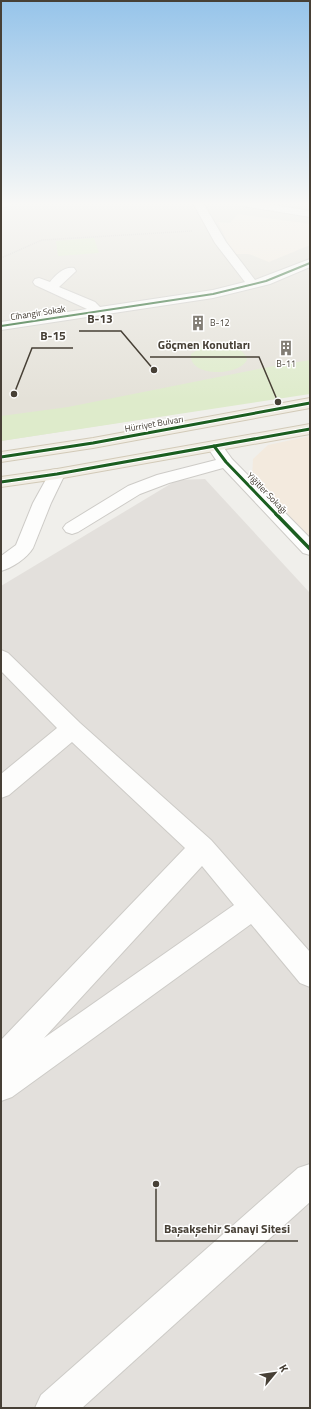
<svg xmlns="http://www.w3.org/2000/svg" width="311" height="1409" font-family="'Titillium Web',sans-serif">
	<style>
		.residential { fill: #e4e1d8 }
		.commercial { fill: #f3eade }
		.industrial { fill: #e3e0dc }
		.green { fill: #deebcb }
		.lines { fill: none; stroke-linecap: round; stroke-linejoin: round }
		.minor-casing { stroke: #cdcbc7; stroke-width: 2 }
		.major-casing { stroke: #d2cab8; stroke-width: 2 }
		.path { stroke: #d1cecb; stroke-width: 1.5; stroke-dasharray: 1 1; stroke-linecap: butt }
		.minor { fill: #fdfdfc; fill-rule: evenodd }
		.major { fill: #f1ede4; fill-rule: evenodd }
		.cycleway-far2-casing { stroke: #fff; stroke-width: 3.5 }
		.cycleway-far1-casing { stroke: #fff; stroke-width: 5 }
		.cycleway-casing { stroke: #fff; stroke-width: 6 }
		.cycleway-far2 { stroke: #1b5e20; stroke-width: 2 }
		.cycleway-far1 { stroke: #1b5e20; stroke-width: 3 }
		.cycleway { stroke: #1b5e20; stroke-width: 3.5 }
		.labels { text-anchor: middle; stroke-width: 3; stroke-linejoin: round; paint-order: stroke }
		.far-street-label { font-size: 9px; fill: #474036; stroke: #fff }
		.far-poi-label { font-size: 9px; fill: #474036; stroke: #fff; text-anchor: start }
		.leader { fill: none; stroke: #474036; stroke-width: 1.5 }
		.callout-dot { fill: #474036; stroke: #fff; stroke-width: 1.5 }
		.callout-label { font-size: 12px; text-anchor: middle; font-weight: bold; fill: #474036; stroke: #fff; stroke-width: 3; stroke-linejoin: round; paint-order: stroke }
	</style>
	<rect width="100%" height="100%" fill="#f0efeb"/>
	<polygon class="residential" points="1,203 310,203 310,393 1,441"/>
	<g class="commercial">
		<polygon points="238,214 310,224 310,245 269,262 249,254 233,254 218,222 230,223"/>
		<polygon points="310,436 310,543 252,479 253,459 268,445"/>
	</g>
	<polygon class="industrial" points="205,479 310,593 310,1408 1,1408 1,586 177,480"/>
	<g class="green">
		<polygon points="94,238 99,253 58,256 56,241"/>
		<path d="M210,345C223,345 244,345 247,360C238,377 188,377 191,354L202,347Z"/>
		<polygon points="310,360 310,394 1,441 1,416 68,407 263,368"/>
	</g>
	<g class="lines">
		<defs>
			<g id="minor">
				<polygon points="1,203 13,203 12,205 1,208"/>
				<path d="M193,203H203L226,242L255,280L310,259V267L270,284L213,298L1,330V322L87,309L35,285L33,282L35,279L39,278L50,282C55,275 65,266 74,268L76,271L59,287L95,302L100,307L213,290L245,282L215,243Z"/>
				<polygon points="238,203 262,203 310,211 310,217 243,206 239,205"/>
				<polygon points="218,446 224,448 232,459 310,538 310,555 303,553 223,468 169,483 140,494 78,532 72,534 66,532 63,528 66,524 128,486 157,475 216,460 210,451 212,448"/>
				<path d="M57,469L63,470L65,474L51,503L33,548C27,558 12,568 1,571V556L16,545L33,503L49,474L51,470Z"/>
				<path d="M1,650L8,653L80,723L211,840L310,952V987L300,983L251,924L12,1097L1,1101V1040L185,848L72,742L9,795L1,798V774L57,728L1,671ZM202,866L234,905L44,1038Z"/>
				<polygon points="310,1164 310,1202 82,1408 35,1408 41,1395 298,1168"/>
			</g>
			<g id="major">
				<polygon points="310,398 310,408 93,448 1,462 1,452 93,438"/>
				<polygon points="310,424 310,434 57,479 1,487 1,477 57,469"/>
			</g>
		</defs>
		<use href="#minor" class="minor-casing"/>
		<use href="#major" class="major-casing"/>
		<polyline class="path" points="1,258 42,240 192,231"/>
		<use href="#minor" class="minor"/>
		<use href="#major" class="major"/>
		<defs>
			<polyline id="cycleway-far2" points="1,326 213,294 266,281 310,263"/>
			<g id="cycleway-far1">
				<polyline points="214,446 226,462 277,515"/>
				<polyline points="1,457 93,443 310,403"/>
				<polyline points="1,482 57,474 310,429"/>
			</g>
			<polyline id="cycleway" points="276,514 310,549"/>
		</defs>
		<use href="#cycleway-far2" class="cycleway-far2-casing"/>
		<use href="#cycleway-far1" class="cycleway-far1-casing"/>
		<use href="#cycleway" class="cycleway-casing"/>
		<use href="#cycleway-far2" class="cycleway-far2"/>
		<use href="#cycleway-far1" class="cycleway-far1"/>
		<use href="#cycleway" class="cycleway"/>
	</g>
	<linearGradient id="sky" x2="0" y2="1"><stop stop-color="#96c4ea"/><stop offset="0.51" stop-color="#f8f8f6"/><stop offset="1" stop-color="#f8f8f6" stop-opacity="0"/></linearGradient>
	<rect width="311" height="400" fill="url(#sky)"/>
	<defs>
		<symbol id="building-bare" viewBox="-9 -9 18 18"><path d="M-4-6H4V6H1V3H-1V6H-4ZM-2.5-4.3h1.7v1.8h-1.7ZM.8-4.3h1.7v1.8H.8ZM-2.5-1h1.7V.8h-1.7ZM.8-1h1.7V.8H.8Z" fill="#827d75" stroke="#fff" stroke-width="2.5" paint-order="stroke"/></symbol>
	</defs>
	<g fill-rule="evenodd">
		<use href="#building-bare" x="187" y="312" width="22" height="22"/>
		<use href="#building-bare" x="275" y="337" width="22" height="22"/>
	</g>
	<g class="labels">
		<g class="far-street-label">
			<text transform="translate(38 313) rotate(-9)" y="3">Cihangir Sokak</text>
			<text transform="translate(154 424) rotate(-10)" y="3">Hürriyet Bulvarı</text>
			<text transform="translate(267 493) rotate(46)" y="3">Yiğitler Sokağı</text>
		</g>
		<g class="far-poi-label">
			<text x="210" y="326">B-12</text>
			<text x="286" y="367" text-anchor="middle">B-11</text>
		</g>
	</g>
	<path class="leader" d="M154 370L121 331H79M14 394L32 348H73M278 402L259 357H150M156 1184L156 1241H298"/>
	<g class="callout-dot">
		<circle cx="154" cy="370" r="4"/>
		<circle cx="14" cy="394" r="4"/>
		<circle cx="278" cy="402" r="4"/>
		<circle cx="156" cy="1184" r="4"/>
	</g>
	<g class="callout-label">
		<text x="100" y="323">B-13</text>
		<text x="53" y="340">B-15</text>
		<text x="204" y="349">Göçmen Konutları</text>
		<text x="227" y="1233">Başakşehir Sanayi Sitesi</text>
	</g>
	<rect width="311" height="1409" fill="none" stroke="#474036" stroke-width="4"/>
	<g transform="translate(275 1373) rotate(61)" stroke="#ffffff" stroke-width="3" paint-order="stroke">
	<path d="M0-3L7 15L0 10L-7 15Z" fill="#474036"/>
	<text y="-6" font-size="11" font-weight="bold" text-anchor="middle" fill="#474036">K</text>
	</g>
</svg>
